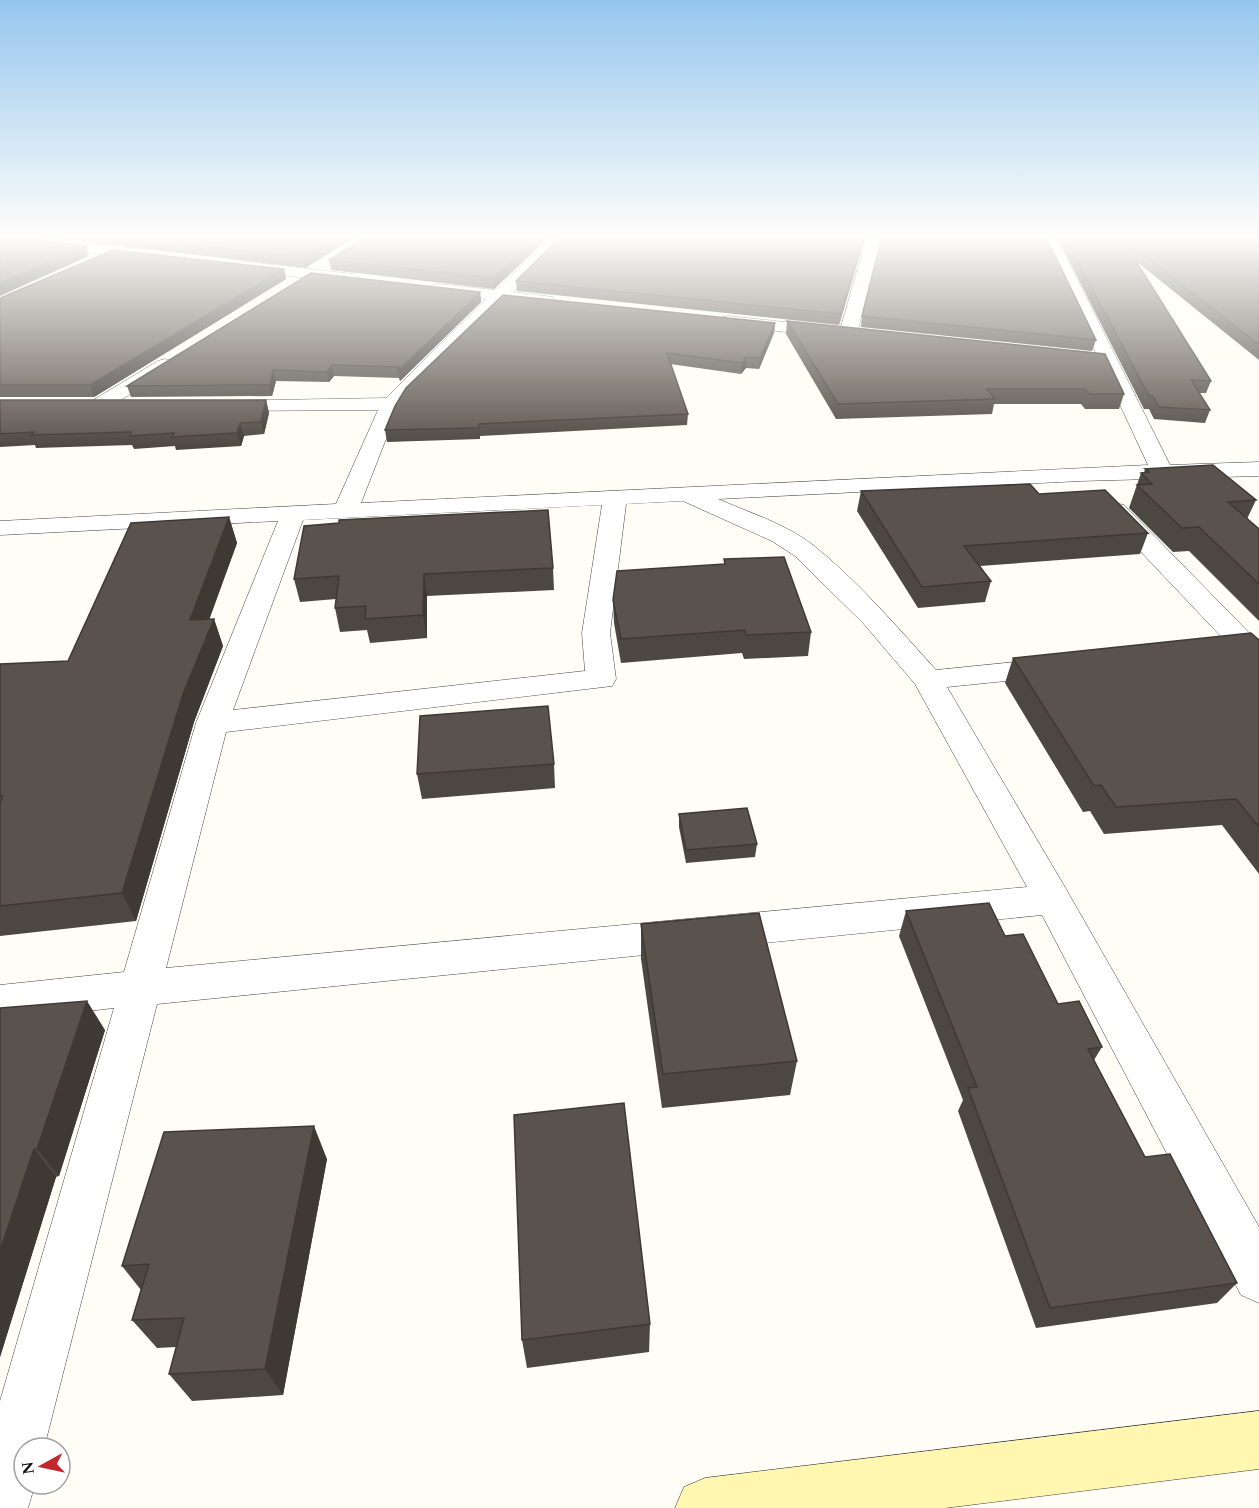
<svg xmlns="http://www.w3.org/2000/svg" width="1259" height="1508" font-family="Spectral,serif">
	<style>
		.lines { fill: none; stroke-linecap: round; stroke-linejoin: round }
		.street-casing { stroke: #444; stroke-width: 1 }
		.secondary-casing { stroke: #333; stroke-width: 1 }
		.street { fill: #fff; fill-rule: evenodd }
		.secondary { fill: #fff6b0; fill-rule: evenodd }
		.wall { fill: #4d4742 }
		.shaded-wall { fill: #3f3936 }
		.building { fill: #5a524d; stroke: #3f3936; stroke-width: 1.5 }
	</style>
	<rect width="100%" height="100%" fill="#fffdf5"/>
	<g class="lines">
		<defs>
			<g id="street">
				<polygon points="0,237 34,237 153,251 161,256 153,261 0,241"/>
				<polygon points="204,237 223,237 177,260 167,260 164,257 167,254"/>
				<path d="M552,237H567L513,292L553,297L555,301L553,305L547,306L504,301L406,398L395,416L361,503L1148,465L1042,237H1056L1170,465L1259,462V476L1080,481L718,499C750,513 786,524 813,545C857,580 899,629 936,670L1054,658L1065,661L1069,667L1065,673L1054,676L947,687L1066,889L1259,1227V1303L1241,1295L1042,915L157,1004L44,1448H24V1484H35L28,1508H0V1401L114,1008L0,1021V985L124,972L196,723L278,521L0,535V521L336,504L378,410L221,411L214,409L211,405L214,401L386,398L486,299L431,292L429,289L431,286L437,284L496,290ZM683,501L772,541L795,556L863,623L915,684L1027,887L166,968L226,732L612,686L616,679L610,633L626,504ZM602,505L582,633L585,671L233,710L303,520Z"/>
				<polygon points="867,237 881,237 857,334 854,338 842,338 839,334"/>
				<polygon points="240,261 353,274 361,279 353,284 234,269 232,266"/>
				<polygon points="729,316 830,327 836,328 839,332 836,336 830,337 723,325 720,321 723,317"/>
				<polygon points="165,359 172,361 175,365 172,369 104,410 97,412 90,410 87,406 90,402 158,361"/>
				<polygon points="1115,503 1124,505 1259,643 1259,669 1249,666 1106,515 1103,510 1106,505"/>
			</g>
			<polygon id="secondary" points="1259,1411 1259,1469 945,1508 675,1508 684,1487 705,1478"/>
		</defs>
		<use href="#street" class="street-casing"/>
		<use href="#secondary" class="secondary-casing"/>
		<use href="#street" class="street"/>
		<use href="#secondary" class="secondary"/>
	</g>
	<g class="wall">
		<polygon points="47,237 356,237 305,268"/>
		<polygon points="365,237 549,237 494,289 331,270 329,260"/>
		<polygon points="560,237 865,237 839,325 517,291 516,281"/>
		<polygon points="1057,237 1259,237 1259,360 1136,261 1211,381 1206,393 1199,393 1210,410 1205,423 1154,419 1149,409 1144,409"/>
		<polygon points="284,269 286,279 94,397 0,397 0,298"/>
		<polygon points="480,292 481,302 400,381 399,378 334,376 329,382 276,381 272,396 131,397 127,386"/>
		<polygon points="862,316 1096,340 1092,351 861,327"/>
		<polygon points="787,321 1124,394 1119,409 1085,409 1081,404 994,404 992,414 836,419 786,334"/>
		<polygon points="775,323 774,333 759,369 746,368 741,374 670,364 688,414 687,425 480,436 480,439 387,442 385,430"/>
		<polygon points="0,400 266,400 269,413 264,434 244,436 241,446 176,450 175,446 134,449 132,445 36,448 35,445 0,447"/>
		<polygon points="1145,469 1256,500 1247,519 1259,529 1259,621 1189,551 1173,552 1129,508 1141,473 1144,473"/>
		<polygon points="861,491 1039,494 1148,533 1140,554 980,566 991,581 985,602 918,608 857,511"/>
		<polygon points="229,517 237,543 209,619 214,619 223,646 194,722 136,921 0,936 0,664 68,661"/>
		<polygon points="339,523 553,568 554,590 427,596 427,638 370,643 367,630 340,632 335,608 336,599 300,602 294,579"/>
		<polygon points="724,559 811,632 808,656 744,659 742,653 621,663 614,623 613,600 724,564"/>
		<polygon points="1259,640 1259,874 1222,825 1104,834 1090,811 1083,812 1005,683 1013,658"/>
		<polygon points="554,764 555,788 422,799 417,774"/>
		<polygon points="679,814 757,844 755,857 686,863 679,827"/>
		<polygon points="906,911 1005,936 1058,1004 1102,1047 1094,1060 1145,1157 1237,1283 1217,1303 1036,1328 958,1111 963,1100 899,936"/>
		<polygon points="641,924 797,1061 790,1095 662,1108 641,959"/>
		<polygon points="0,1008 105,1030 59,1176 56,1177 0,1357"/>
		<polygon points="327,1159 283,1395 192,1401 169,1374 176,1347 157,1348 132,1320 141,1290 122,1266"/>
		<polygon points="650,1324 649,1352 527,1368 522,1340"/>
	</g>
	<g class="shaded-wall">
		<polygon points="338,237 356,237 305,268 303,258"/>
		<polygon points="538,237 549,237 494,289 493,278"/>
		<polygon points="863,237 865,237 839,325 841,314"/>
		<polygon points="86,246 89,256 0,296 0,283"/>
		<polygon points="284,269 286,279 94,397 90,385"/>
		<polygon points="480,292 481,302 400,381 398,371"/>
		<polygon points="775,323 774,333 759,369 760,358"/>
		<polygon points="746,357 746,368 741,374 742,363"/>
		<polygon points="332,365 334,376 329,382 327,372"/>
		<polygon points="273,370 276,381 272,396 270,385"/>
		<polygon points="266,400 269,413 264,434 261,422"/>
		<polygon points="240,423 244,436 241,446 237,433"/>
		<polygon points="229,517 237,543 199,648 190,620"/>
		<polygon points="424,574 427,596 427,638 423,615"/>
		<polygon points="214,619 223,646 194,722 136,921 122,893 183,694"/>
		<polygon points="87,1001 105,1030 59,1176 37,1149"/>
		<polygon points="314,1126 327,1159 283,1395 265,1369"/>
		<polygon points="34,1149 56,1177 0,1357 0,1251"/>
	</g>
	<g class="building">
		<polygon points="0,237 19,237 86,246 0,283"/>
		<polygon points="125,237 338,237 303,258"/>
		<polygon points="365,237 538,237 493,278 329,260"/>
		<polygon points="560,237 863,237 841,314 516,281"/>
		<polygon points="882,237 1046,237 1096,340 862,316"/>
		<polygon points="1065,237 1259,237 1259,345 1121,237 1211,381 1191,380 1210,410 1159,407 1153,396 1149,396"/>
		<polygon points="113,250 284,269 90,385 0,385 0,298"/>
		<polygon points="311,273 480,292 398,371 399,367 332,365 327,372 273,370 270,385 127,386"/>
		<polygon points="503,295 775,323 760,358 746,357 742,363 667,353 688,414 479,424 479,428 385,430 395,406 406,388"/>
		<polygon points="787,321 1105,354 1124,394 1090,394 1085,389 987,389 995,399 838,404"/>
		<polygon points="0,400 266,400 261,422 240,423 237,433 172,437 174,433 130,436 131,432 31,435 34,432 0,434"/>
		<polygon points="1213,465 1256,500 1228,502 1259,529 1259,584 1199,527 1182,528 1137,485 1152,484 1141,473 1149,472 1145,469"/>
		<polygon points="1030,484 1039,494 1105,490 1148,533 964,546 991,581 922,587 861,491"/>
		<polygon points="548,510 553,568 424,574 423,615 365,619 366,606 335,608 339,576 294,579 304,526 339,523 339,520"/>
		<polygon points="229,517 190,620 214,619 183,694 122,893 0,906 0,803 3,796 0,796 0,664 68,661 131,523"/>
		<polygon points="784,557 811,632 746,635 745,630 621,639 613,600 617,571 725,564 724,559"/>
		<polygon points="1251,633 1259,640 1259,827 1236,799 1116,807 1101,785 1094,786 1013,658"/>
		<polygon points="548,706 554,764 417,774 420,716"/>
		<polygon points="747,808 757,844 686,850 679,814"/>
		<polygon points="989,903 1005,936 1023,934 1058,1004 1079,1001 1102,1047 1088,1049 1145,1157 1170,1154 1237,1283 1050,1308 968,1088 977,1087 906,911"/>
		<polygon points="759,913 797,1061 663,1074 641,924"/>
		<polygon points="87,1001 37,1149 34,1149 0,1251 0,1008"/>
		<polygon points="624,1103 650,1324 522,1340 514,1115"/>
		<polygon points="314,1126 265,1369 169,1374 184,1318 132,1320 149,1264 122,1266 164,1132"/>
	</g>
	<linearGradient id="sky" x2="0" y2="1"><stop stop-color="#95c6ee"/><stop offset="0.53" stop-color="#fffefa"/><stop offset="1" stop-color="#fffefa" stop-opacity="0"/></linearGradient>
	<rect width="1259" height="448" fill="url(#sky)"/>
	<g transform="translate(42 1466) rotate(262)"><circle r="28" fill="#ffffff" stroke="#a0a0a0" stroke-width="1.5"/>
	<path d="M0-4.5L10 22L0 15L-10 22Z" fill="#c4262e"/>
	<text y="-9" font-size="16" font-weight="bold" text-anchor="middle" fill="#111111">N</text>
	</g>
</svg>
